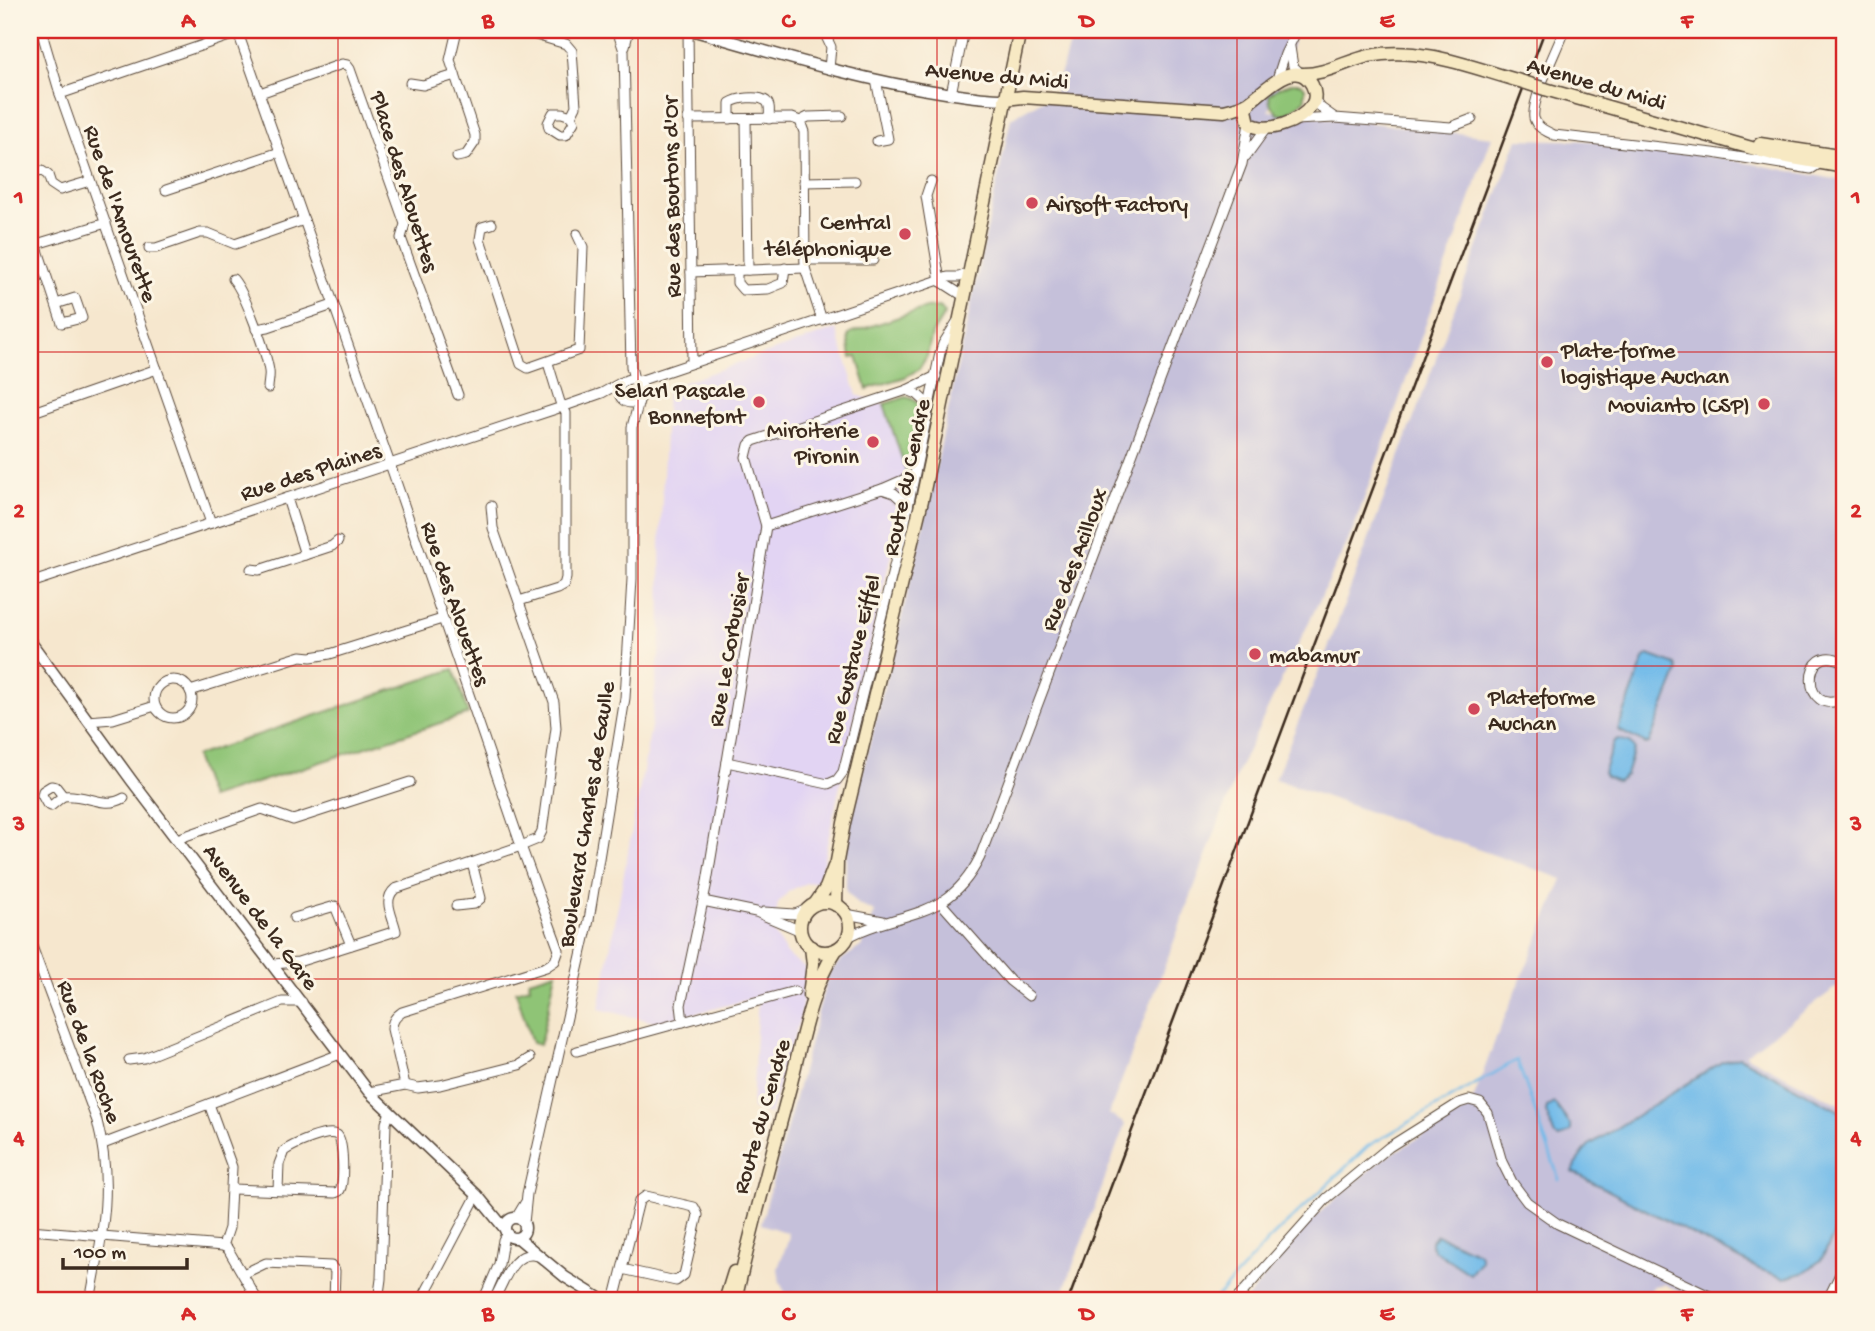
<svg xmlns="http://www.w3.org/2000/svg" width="1875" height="1331" font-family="'Gochi Hand',sans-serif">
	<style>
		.built { fill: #e2d4f3 }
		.industrial { fill: #c5c0da }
		.green { fill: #8fc476; stroke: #65774a; stroke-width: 2 }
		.water { fill: #70bae9; stroke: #567284; stroke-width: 2 }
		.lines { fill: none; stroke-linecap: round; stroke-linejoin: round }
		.stream { stroke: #70bae9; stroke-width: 2.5 }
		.minor-casing { stroke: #574638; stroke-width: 11 }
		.tertiary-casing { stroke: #574638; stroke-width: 13 }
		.secondary-casing { stroke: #574638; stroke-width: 15 }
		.minor { stroke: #fff; stroke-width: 9 }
		.tertiary { stroke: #fff; stroke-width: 10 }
		.secondary { stroke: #f7e9c3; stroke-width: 12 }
		.rail { stroke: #3b2a1e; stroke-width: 2.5 }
		.secondary-bridge-casing { stroke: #574638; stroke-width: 15; stroke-linecap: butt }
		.secondary-bridge { stroke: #f7e9c3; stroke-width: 12 }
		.grid { fill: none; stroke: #d62828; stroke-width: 2; stroke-opacity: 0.55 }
		.poi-dot { fill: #d1495b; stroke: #fcf5e5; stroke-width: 2.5 }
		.labels { text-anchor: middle; stroke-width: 6; stroke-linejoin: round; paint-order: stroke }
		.street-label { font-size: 23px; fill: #3b2a1e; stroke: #fcf5e5 }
		.poi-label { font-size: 23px; fill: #3b2a1e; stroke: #fcf5e5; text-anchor: start }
		.neatline { fill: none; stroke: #d62828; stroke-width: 2.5 }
		.grid-label { font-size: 23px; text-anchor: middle; font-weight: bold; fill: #d62828 }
	</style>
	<rect width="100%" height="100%" fill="#fcf5e5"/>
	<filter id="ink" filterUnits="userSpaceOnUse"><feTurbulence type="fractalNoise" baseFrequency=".0143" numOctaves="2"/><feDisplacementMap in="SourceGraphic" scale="14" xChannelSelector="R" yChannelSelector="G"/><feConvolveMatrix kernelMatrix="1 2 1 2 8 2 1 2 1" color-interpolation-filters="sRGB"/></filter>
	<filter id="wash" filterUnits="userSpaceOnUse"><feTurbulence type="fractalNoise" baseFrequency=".00686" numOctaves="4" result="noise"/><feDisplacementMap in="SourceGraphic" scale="28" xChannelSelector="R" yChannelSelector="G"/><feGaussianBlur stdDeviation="1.57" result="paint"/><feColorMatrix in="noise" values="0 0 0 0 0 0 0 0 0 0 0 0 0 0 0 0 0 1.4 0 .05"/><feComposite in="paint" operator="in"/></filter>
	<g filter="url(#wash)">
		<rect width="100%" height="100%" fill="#f6e7ce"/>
		<polygon class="built" points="836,329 857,395 884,404 906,471 904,474 900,513 819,881 806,883 789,891 778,903 773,931 787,955 806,968 801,1015 770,1114 752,1109 758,997 659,1023 599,1009 651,727 661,635 660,544 667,388"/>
		<g class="industrial">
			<polygon points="1165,30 1297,30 1269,111 1492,137 1353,530 1238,771 1109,1114 1125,1124 1060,1301 790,1301 780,1283 778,1268 789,1238 788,1233 761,1224 828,975 841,960 862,946 875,912 859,905 846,891 846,859 850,822 916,560 1011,118 1055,93 1069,44 1150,32 1159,38"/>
			<polygon points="1518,139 1596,141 1704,155 1845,181 1845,981 1745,1055 1845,1107 1845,1284 1837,1301 1700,1301 1664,1284 1654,1286 1642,1301 1245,1301 1311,1220 1381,1160 1470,1108 1496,1038 1563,879 1275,779 1327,651"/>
		</g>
		<g class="green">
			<polygon points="1293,83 1300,83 1305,87 1305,100 1285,115 1278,114 1270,103 1269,95 1278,88"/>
			<polygon points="940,307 945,313 932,334 927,356 919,369 905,377 867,389 857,357 851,358 848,337 850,333 926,308"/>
			<path d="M906,397C917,399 921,406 922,416L912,464L906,471L884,404Z"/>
			<polygon points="454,669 468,714 210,798 195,756"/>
			<polygon points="556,972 540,1045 532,1043 516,991 530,987 529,980"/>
		</g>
		<g class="water">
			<polygon points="1648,655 1676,665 1678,671 1649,743 1646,744 1618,730 1645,657"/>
			<polygon points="1618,739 1629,742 1634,749 1626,775 1617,781 1605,776 1603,772 1614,741"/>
			<polygon points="1739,1057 1845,1114 1845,1213 1821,1260 1803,1273 1784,1278 1759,1269 1573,1172 1578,1160 1588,1146 1722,1062"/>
			<polygon points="1554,1103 1571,1126 1571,1131 1559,1138 1555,1136 1546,1112 1547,1107"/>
			<polygon points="1437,1235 1479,1253 1481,1260 1470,1274 1434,1250 1431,1245 1431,1241"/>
		</g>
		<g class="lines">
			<polyline class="stream" points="1213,1301 1269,1240 1368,1146 1517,1060 1559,1179"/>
		</g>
	</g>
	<g filter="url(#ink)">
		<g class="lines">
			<defs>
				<g id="minor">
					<polyline points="41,30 60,94"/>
					<path d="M237,30L390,464L521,846L559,950L555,961L546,967L402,1012C395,1017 392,1021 392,1029L405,1085"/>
					<polyline points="457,30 450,60 475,135 475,142 466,155 457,157"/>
					<polyline points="519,30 566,44 572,51 576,106 571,116 574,122 566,135 560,135 549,128 548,123 553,113 562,113 571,116"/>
					<polyline points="617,30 624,51 631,367 634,379"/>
					<polyline points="688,30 692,363"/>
					<polyline points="823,30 831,47 829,69"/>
					<path d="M1564,30C1557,50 1531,99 1534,118C1536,127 1546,131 1554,135L1713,153L1811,169L1822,162"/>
					<polyline points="625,46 629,30"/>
					<polyline points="1290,47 1293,66 1301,74"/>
					<polyline points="1277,79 1285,54 1297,30"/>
					<polyline points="876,80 888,139 877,141"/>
					<polyline points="410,83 423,85 455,75"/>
					<polyline points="260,93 342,64 347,65 350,69 405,224 401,238 458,395"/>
					<polyline points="951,94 964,30"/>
					<polyline points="1314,99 1321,108 1335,118 1451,127 1472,119"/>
					<polyline points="688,119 792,118 800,121 804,132 805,268 822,320"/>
					<path d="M730,119V103C737,98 758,95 766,101C771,105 769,113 769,119"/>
					<polyline points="746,119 748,270"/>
					<polyline points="1295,120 1335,118"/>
					<polyline points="800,121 808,117 842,116"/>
					<polyline points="1246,156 1267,127"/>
					<polyline points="30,174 42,171 48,175 51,184 60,190 90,181"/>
					<polyline points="931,181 926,196 940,281"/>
					<polyline points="804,182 855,181"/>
					<polyline points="166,190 280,152"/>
					<polyline points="492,224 482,227 480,239 521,364 528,368 579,350 583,247 577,234"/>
					<polyline points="36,244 62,323 82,318 75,298 56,304"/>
					<polyline points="30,246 106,223"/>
					<polyline points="149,248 156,248 200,233 208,233 235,244 304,220"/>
					<polyline points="805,260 873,260"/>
					<polyline points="737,270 737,283 743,290 768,289 783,283 785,268"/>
					<polyline points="691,272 805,268"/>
					<path d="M233,279C245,293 266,351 269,371C270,377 268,383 268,388"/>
					<polyline points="940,281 965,297"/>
					<polyline points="256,329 268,327 333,305"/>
					<circle cx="631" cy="391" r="12"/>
					<polyline points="639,381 948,277 959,277 969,273"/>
					<polyline points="907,390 917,394 929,405"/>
					<polyline points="36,411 157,369"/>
					<polyline points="882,489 894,493 908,506"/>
					<polyline points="287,498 305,555"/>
					<polyline points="211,523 60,94 238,33"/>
					<polyline points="766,526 746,457 749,445 753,441 907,390 936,376"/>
					<polyline points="251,569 259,570 332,546 338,541"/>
					<polyline points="30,583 562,407 602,393 622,382"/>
					<polyline points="519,601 557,589 564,585 566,578 566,413 560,402 548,363"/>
					<path d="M1845,663C1799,636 1801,724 1845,697"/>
					<circle cx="173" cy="699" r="19"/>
					<polyline points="190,691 301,656 311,657 330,654 442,619"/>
					<polyline points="88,721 113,719 155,706"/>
					<polyline points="727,762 828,784 837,780 843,772 904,526 940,353 943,344 957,322"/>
					<polygon points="51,786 56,787 63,796 51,806 47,804 42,795 43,791"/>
					<path d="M63,796C86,793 104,810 124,798"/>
					<polyline points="177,839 262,809 293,820 410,782"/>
					<polyline points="703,901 756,912 801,931"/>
					<polyline points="941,903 1010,981 1029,996"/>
					<polyline points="456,906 474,904 481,898 472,863"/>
					<polyline points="764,912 795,914 810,908"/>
					<polyline points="846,914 883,921"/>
					<polyline points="294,918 335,906 351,945"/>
					<path d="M848,937C902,909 948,922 980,857L1242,164L1249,123"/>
					<path d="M30,941L97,1121C114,1186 102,1237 90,1301"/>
					<path d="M273,964L298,962L396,931C393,916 382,900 395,889L521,846L538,839L542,831L556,728L554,702L493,528L491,506"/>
					<polyline points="683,1022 681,1005 707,882 766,526 882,489 914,475"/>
					<polyline points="577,1051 795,991"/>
					<polyline points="129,1060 144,1058 282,1002 302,1002"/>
					<polyline points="369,1092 405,1085 418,1088 440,1085 519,1065 530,1058"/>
					<polyline points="209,1104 232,1167 229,1228 223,1246"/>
					<polyline points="103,1144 340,1054"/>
					<path d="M233,1189L335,1193C337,1192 339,1192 340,1190C344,1183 344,1140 337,1135C327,1129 293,1145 284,1151L279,1164L278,1190"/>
					<polyline points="516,1218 525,1203"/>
					<polyline points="524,1223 527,1194 589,920 625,698 632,579 632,427 639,401"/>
					<polyline points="30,1230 223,1246 228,1249 258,1301"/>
					<polyline points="243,1274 266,1263 331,1266 335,1271 334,1301"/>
					<polyline points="378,1301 381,1279 386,1123 390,1112"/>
					<polyline points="421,1301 477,1195"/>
					<polyline points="483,1301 499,1264 503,1240 507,1233"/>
					<path d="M493,1301C504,1284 512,1248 538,1256"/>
					<polyline points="614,1301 639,1201 646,1196 694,1207 698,1215 684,1275 676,1281 622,1269"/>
					<polyline points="1235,1301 1327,1198 1389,1147 1459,1103 1469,1100 1480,1103 1488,1113 1502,1162 1512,1182 1527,1202 1558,1224 1720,1301"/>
					<polyline points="1827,1301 1845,1264"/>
				</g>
				<g id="tertiary">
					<path d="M691,30C776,54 859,80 946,93C966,96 985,99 1005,99"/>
					<polyline points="30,641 132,781 369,1092 477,1195 505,1229"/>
					<circle cx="515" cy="1228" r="10"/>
					<polyline points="518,1238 565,1277 604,1301"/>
				</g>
				<g id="secondary">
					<path d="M1301,74C1325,75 1346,61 1369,56C1419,45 1473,68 1520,81"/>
					<polyline points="1545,89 1776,155 1845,167"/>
					<path d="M1005,99L1023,97L1224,111C1232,109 1241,107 1249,102C1264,92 1296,55 1312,85C1315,91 1316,99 1312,105C1300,122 1266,135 1249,123L1246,110L1250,101"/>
					<polyline points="1760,144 1845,157"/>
					<circle cx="825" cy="927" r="25"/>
					<polyline points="815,904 826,888 834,867"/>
					<polyline points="836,905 837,861 844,823 922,500 1020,30"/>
					<polyline points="809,995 813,964 811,947"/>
					<polyline points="725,1301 734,1272"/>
					<path d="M735,1301C751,1229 771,1158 790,1087C801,1043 811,987 836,950"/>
				</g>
			</defs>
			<use href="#minor" class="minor-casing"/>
			<use href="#tertiary" class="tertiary-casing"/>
			<use href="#secondary" class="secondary-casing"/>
			<use href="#minor" class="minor"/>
			<use href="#tertiary" class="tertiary"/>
			<use href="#secondary" class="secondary"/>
			<polyline class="rail" points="1068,1301 1545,30"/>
			<defs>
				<polyline id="secondary-bridge" points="1520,81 1545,89"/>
			</defs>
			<use href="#secondary-bridge" class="secondary-bridge-casing"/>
			<use href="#secondary-bridge" class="secondary-bridge"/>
		</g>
	</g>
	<path class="grid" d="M338,30V1301M638,30V1301M937,30V1301M1237,30V1301M1537,30V1301M30,352H1845M30,666H1845M30,979H1845"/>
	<g class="poi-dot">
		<circle cx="1032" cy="203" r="7"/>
		<circle cx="905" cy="234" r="7"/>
		<circle cx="1547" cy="362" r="7"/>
		<circle cx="759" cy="402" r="7"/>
		<circle cx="1764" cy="404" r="7"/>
		<circle cx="873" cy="442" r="7"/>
		<circle cx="1255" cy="654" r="7"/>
		<circle cx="1474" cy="709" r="7"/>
	</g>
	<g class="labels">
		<g class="street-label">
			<text transform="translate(997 74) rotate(5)" y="8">Avenue du Midi</text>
			<text transform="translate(1597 82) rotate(16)" y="8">Avenue du Midi</text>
			<text transform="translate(406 181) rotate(73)" y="8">Place des Alouettes</text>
			<text transform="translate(670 197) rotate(-91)" y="8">Rue des Boutons d'Or</text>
			<text transform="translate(122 213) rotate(71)" y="8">Rue de l'Amourette</text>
			<text transform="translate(310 470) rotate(-18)" y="8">Rue des Plaines</text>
			<text transform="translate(905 477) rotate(-78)" y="8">Route du Cendre</text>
			<text transform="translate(1073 559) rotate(-69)" y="8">Rue des Acilloux</text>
			<text transform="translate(457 603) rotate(71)" y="8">Rue des Alouettes</text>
			<text transform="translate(727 650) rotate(-80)" y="8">Rue Le Corbusier</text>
			<text transform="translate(851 659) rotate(-76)" y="8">Rue Gustave Eiffel</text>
			<text transform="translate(585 814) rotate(-81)" y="8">Boulevard Charles de Gaulle</text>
			<text transform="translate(262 916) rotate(53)" y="8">Avenue de la Gare</text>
			<text transform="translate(91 1051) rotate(70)" y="8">Rue de la Roche</text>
			<text transform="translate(760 1116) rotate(-74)" y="8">Route du Cendre</text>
		</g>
		<g class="poi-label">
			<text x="1046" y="211">Airsoft Factory</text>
			<text x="891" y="229" text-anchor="end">Central<tspan x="891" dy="26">téléphonique</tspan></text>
			<text x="1561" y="357">Plate-forme<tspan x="1561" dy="26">logistique Auchan</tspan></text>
			<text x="745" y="397" text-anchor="end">Selarl Pascale<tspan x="745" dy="26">Bonnefont</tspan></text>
			<text x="1750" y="412" text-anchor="end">Movianto (CSP)</text>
			<text x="859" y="437" text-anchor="end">Miroiterie<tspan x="859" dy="26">Pironin</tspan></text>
			<text x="1269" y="662">mabamur</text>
			<text x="1488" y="704">Plateforme<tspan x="1488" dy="26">Auchan</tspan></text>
		</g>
	</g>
	<rect width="1875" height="1331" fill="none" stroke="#fcf5e5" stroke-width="77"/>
	<path d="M63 1258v10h124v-10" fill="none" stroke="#3b2a1e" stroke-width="3.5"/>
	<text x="74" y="1258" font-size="21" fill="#3b2a1e" stroke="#fcf5e5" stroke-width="5" paint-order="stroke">100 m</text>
	<rect x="38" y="38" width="1798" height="1254" class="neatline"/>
	<g class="grid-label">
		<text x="188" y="27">A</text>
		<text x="488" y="27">B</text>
		<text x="788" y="27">C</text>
		<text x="1087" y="27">D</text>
		<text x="1387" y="27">E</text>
		<text x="1687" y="27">F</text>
		<text x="19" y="203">1</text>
		<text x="1856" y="203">1</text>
		<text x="19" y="517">2</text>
		<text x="1856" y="517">2</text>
		<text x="19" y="830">3</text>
		<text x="1856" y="830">3</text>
		<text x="19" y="1144">4</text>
		<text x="1856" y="1144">4</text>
		<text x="188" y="1320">A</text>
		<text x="488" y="1320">B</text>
		<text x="788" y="1320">C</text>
		<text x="1087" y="1320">D</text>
		<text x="1387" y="1320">E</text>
		<text x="1687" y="1320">F</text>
	</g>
</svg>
